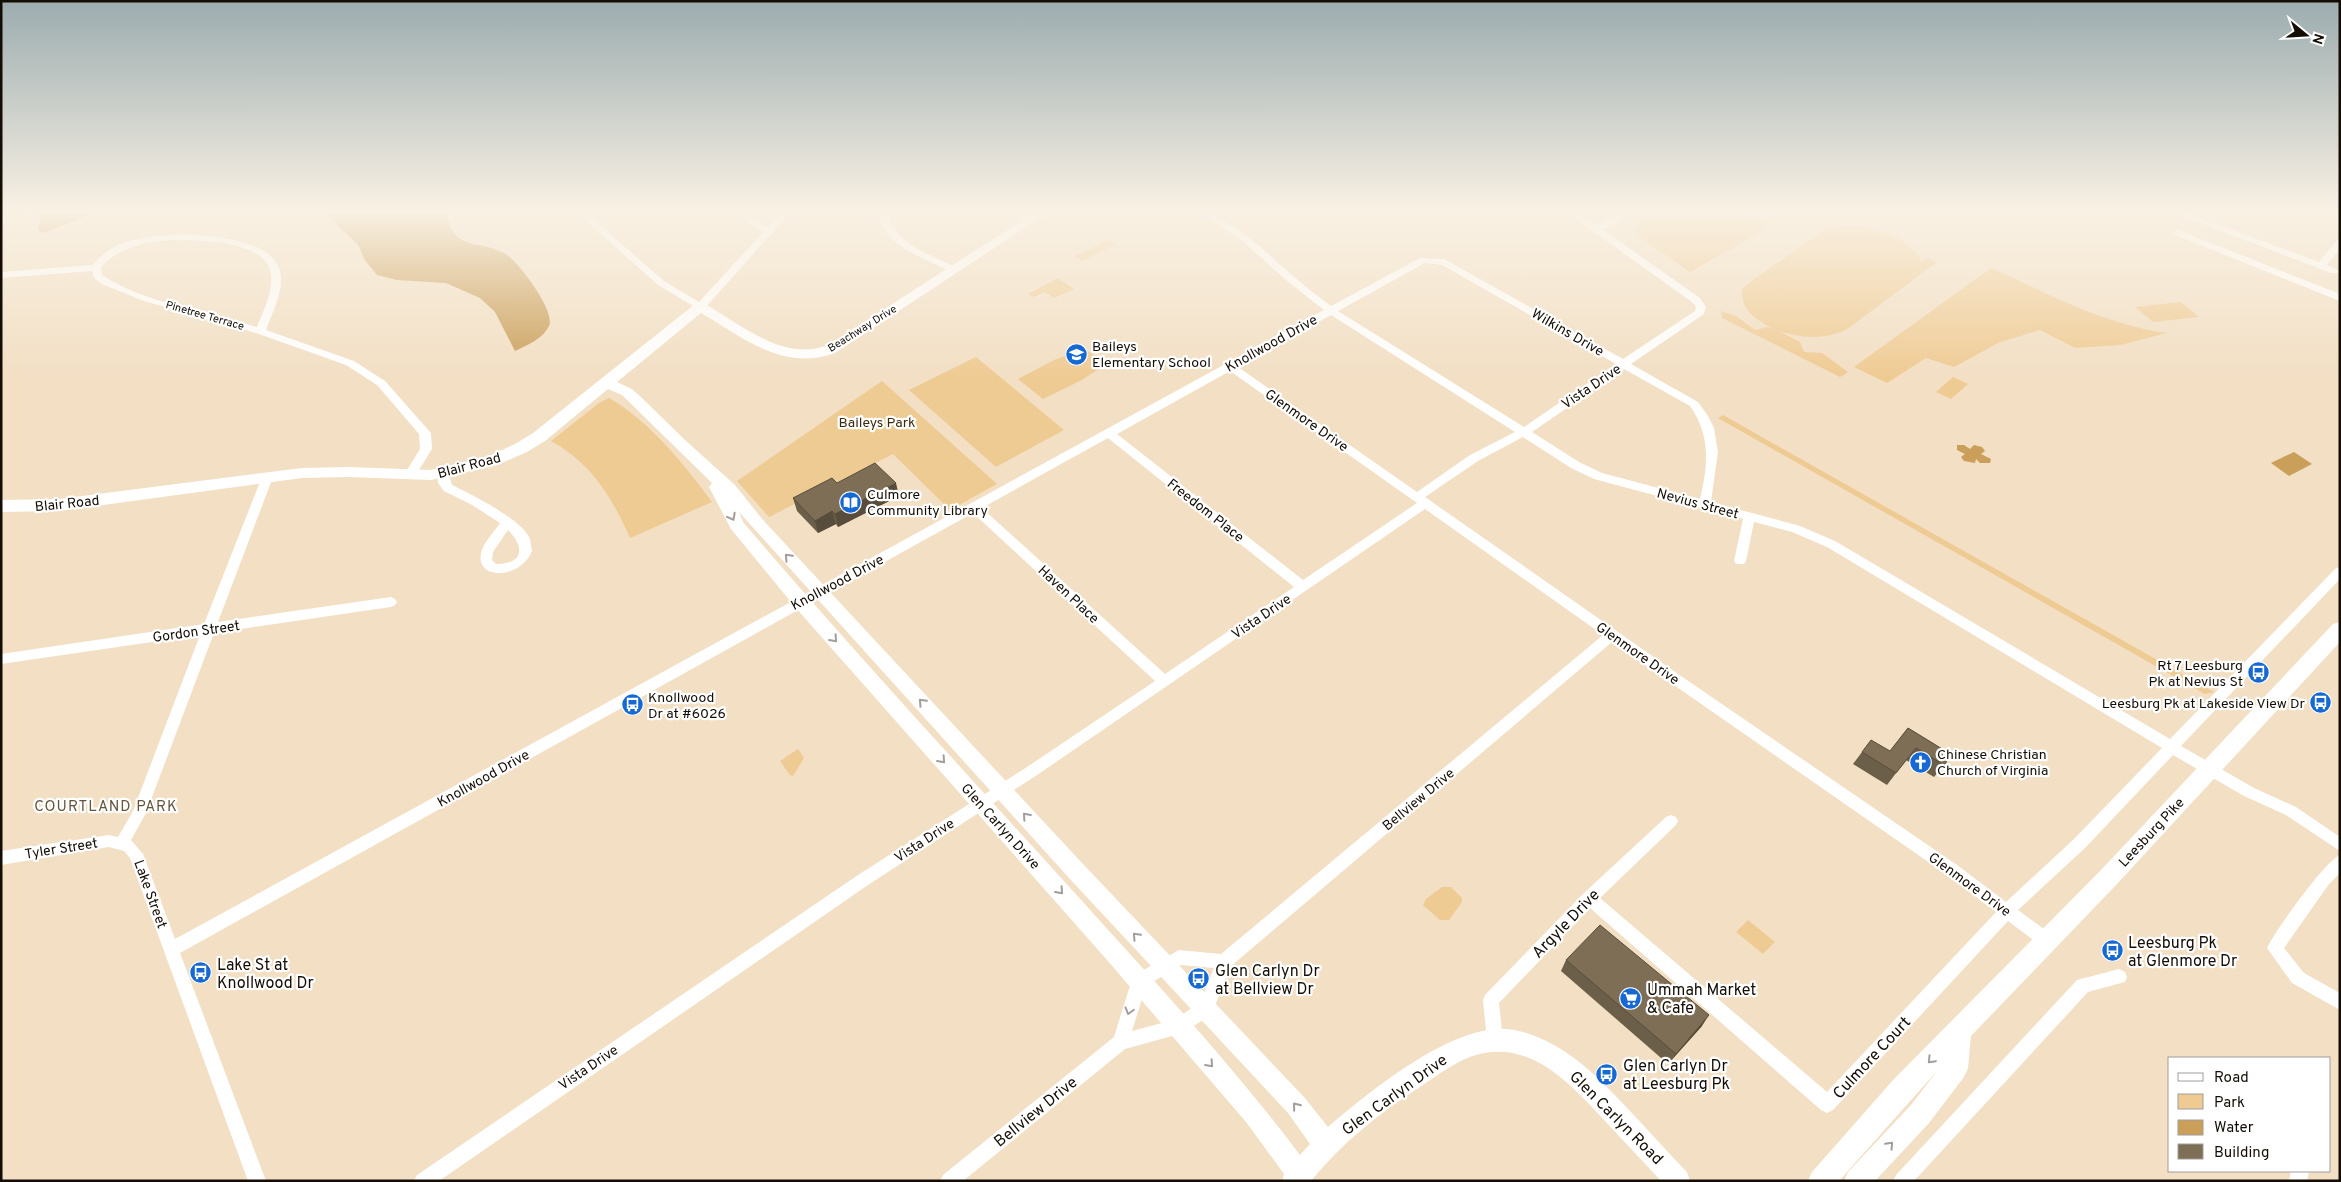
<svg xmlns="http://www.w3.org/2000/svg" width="2341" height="1182" font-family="Overpass,sans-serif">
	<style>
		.green { fill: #efcb94 }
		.water { fill: #ca9f5a }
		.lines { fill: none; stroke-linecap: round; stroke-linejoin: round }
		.street { fill: #fff; fill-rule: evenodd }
		.secondary { fill: #fff; fill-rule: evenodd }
		.primary { fill: #fff; fill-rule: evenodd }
		.wall { fill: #6c5f49 }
		.shaded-wall { fill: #584d3c }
		.building { fill: #7e6e55; stroke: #584d3c }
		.oneway { stroke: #a19e9b }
		.labels { text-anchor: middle; stroke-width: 4.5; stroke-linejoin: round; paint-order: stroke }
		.far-street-label { font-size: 11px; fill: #140d05; stroke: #fff }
		.street-label { font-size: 14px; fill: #140d05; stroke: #fff }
		.poi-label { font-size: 14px; fill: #140d05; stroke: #fff; text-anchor: start }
		.park-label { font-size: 14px; fill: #3c2a0b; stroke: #fff }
		.neighbourhood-label { font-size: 15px; letter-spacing: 1px; fill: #64543c; stroke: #fff }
		.near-street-label { font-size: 16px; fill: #140d05; stroke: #fff }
		.near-poi-label { font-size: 16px; fill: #140d05; stroke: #fff; text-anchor: start }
	</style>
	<rect width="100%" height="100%" fill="#f2dfc4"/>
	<g class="green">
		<polygon points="1652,212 1744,212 1771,226 1690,272 1640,237 1636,229"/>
		<path d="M1853,225C1883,230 1904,235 1922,261L1927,257L1937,262L1846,330C1822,340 1802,338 1779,331L1800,342L1804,352L1822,353L1848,372L1840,377L1722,318L1721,311L1736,316L1755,330L1767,327L1773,329C1756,318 1741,312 1742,289L1750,282L1821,232L1834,226Z"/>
		<polygon points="1109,240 1116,245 1082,261 1075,256"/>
		<path d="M1991,268C2049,294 2104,324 2167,333L2120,345L2075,348L2040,330L1998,343L1954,367L1926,358L1887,383L1854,367Z"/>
		<polygon points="1058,278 1074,289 1054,298 1045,292 1034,297 1028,294"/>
		<polygon points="2181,302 2199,317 2153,322 2135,307"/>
		<polygon points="1084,349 1108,363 1080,381 1043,399 1018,379 1054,360"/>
		<polygon points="976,357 1064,430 996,467 909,390"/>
		<polygon points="1953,377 1968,384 1951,399 1936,392"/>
		<polygon points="882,381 997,484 950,510 893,454 769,517 737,481"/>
		<path d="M609,398C648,420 686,466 712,502L630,538C612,497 591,463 551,441L599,403Z"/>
		<polygon points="1723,415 1785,450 2214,692 2205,694 1718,418"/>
		<polygon points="798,749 804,758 793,776 790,775 780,761"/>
		<polygon points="1442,887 1451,887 1462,898 1462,902 1449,920 1440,920 1423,905 1426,899"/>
		<polygon points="1748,920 1775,942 1763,954 1736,932"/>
	</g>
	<g class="water">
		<polygon points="1,212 98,212 43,233 38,230 41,219 36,214 1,216"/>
		<path d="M324,212H447C452,252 477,239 504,253C518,261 556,311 549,326C543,339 527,345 515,351L495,312L480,298L446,283L397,280L377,275L364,259L359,246Z"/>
		<polygon points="1957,445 1964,445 1970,449 1974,445 1982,447 1985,451 1981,454 1991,459 1990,463 1980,463 1976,459 1975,463 1964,461 1961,457 1965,454 1957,450"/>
		<polygon points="2294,452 2312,464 2289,476 2271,463"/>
	</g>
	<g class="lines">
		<g class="street">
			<polygon points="531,212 543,212 538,215"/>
			<polygon points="576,212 585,212 664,281 699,302 763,232 733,212 743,212 768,227 781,212 791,212 704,309 700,310 658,285"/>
			<path d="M877,212H885C898,245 926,253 956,267V271C949,273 942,267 935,264C910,253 883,240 877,212Z"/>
			<path d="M1197,212C1228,212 1269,256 1292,275C1304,286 1318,296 1331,306L1420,258L1444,259L1623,359L1695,311L1696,307L1692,302L1566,212H1576L1596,225C1608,221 1616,212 1629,212L1613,225L1602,229L1700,298L1706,307L1704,314L1631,364L1698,402L1708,416L1714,428L1718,452L1711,502L1800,526L1835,541L2170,739L2336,568L2340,567V579L2181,746L2254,788L2296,807L2340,837V851L2286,815L2244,796L2173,755L2085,848L2018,910L2052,935L2054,940L2052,945L2046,947L2040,945L2008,921L1833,1110L1827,1113L1821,1110L1590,908L1499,1003L1503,1040L1501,1046L1495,1048L1489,1046L1487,1040L1483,1000L1485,995L1584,893L1666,817L1671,815L1676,817L1678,821L1676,825L1600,898L1827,1092L1996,912L1947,875L1612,642L1230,967L1212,1014L1183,1033L1125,1049L963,1181H940L943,1175L1114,1037L1133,976L1179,950L1221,954L1603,635L1425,509L1040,773L868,885L439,1181H414L417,1175L858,875L1030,765L1155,681L973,513L180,953L266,1181H248L130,858L124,851L109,847L1,865V851L109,835L118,837L133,811L200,635L1,664V654L204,624L263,474L267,473L273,477L218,622L391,597L395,599L397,602L395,605L391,607L214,633L146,813L131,840L143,854L175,939L1324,310L1286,280L1239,238ZM1425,263L1442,265L1616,364L1524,427L1338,311ZM1331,315L1515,432L1470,455L1417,492L1238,367ZM1624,369L1690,406C1711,436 1708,465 1700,499L1602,473L1579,462L1532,432ZM1230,371L1417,503L1303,580L1117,434ZM1523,437L1571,468L1594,479L1743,519L1734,561L1736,564H1744L1746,561L1754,522L1792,532L1827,547L2162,748L2075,838L2006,902L1957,865L1681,676L1425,497L1478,461ZM1108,438L1294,587L1165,674L982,508ZM1181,965L1214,968L1200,1003L1173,1020L1132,1031L1146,986Z"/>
			<polygon points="2172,212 2184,212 2319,262 2337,240 2340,239 2340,249 2327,265 2339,271 2337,273 2331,273"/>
			<polygon points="2178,230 2340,294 2340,301 2175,235 2173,233"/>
			<path d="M193,235C220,237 279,241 281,277C282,295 272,313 266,330L354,361L385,381L431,433L432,449L414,478H406L404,475L420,449L419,434L377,385L346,365L256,333L144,301L104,285L94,278L92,271L1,278V272L93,265C115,235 159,235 193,235ZM172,240C198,240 268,240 271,275C273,293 263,311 257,327C211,314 140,301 102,275L101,268L103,265C122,246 147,242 172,240Z"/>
			<path d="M443,470L449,474L452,485C471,494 523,520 530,539C531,543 531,547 532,551C521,579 475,581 481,553C483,543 494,532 500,523L472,505L444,491L438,483L437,474ZM508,530C525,547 524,564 496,564L492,560L493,552Z"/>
			<path d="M2340,855V873L2329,884L2284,948L2304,973L2340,993V1010L2292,983L2267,948C2275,931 2325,861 2340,855Z"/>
			<polygon points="2119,969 2125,972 2127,977 2125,982 2088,992 1914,1181 1893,1181 1896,1175 2077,980"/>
			<polygon points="2291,1171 2309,1171 2307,1181 2289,1181"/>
		</g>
		<path class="secondary" d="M1035,212H1049L835,353C783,372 744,338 701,313L617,382L632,389L642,398L685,440L735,485L763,520L1083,864L1304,1097L1328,1127C1369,1092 1440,1034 1495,1029C1528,1026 1567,1050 1590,1071C1624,1102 1655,1139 1687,1172L1690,1181H1661C1643,1161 1624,1142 1606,1122C1573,1087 1534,1041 1480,1054C1458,1059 1438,1075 1420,1087C1379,1113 1341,1144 1311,1181H1282L1284,1174L1246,1122L1107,960L795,607L731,529L709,487L712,483L622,395L608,389L545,441L527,452L497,465L431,480L348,477L302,478L59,511L1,512V500L59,499L302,468L348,467L431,470L487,457L515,444L533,433L695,304H705C742,325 786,364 830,344ZM739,512L1069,878L1288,1113L1310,1144L1300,1155C1233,1066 1157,984 1082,901C968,775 853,651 743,522Z"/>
		<polygon class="primary" points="2340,622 2340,642 2117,884 1971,1036 1968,1068 1964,1077 1929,1123 1875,1181 1844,1181 1848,1172 1911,1105 1937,1071 1839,1181 1808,1181 1812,1172 1894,1079 2101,870 2333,624"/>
	</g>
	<g class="wall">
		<polygon points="837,483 899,496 838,527 836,524 818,533 797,511 793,498"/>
		<polygon points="1908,728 1952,755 1934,777 1906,760 1887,785 1853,764 1862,752 1890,751"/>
		<polygon points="1566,960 1702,1026 1668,1064 1561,971"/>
	</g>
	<g class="shaded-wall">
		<polygon points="896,483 899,496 838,527 835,514"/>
		<polygon points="832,511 836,524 818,533 815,521"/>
		<polygon points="1709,1015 1702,1026 1668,1064 1676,1054"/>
	</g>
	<g class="building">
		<polygon points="875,463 896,483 835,514 832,511 815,521 793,498 832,478 837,483"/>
		<polygon points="1908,728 1952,755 1944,765 1916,748 1896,773 1862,752 1871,740 1890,751"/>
		<polygon points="1600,925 1709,1015 1676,1054 1566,960"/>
	</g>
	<defs><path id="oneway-chevron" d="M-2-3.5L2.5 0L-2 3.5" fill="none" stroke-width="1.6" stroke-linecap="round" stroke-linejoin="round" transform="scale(1.25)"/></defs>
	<g class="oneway">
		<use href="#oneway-chevron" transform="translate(732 517) rotate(62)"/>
		<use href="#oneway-chevron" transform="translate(788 557) rotate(-133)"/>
		<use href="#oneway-chevron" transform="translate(834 639) rotate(48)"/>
		<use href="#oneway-chevron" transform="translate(922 702) rotate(-133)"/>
		<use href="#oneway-chevron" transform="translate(942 760) rotate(48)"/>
		<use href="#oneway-chevron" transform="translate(1026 816) rotate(-132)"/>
		<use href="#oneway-chevron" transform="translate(1060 891) rotate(48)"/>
		<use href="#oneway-chevron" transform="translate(1136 936) rotate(-133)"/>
		<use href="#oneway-chevron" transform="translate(1129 1011) rotate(106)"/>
		<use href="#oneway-chevron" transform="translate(1931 1060) rotate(134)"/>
		<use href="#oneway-chevron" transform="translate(1210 1064) rotate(48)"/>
		<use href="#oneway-chevron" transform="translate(1296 1106) rotate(-129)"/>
		<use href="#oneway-chevron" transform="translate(1890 1145) rotate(-47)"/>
	</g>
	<linearGradient id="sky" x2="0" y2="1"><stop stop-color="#9cacaf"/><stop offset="0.56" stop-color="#f9f1e4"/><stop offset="1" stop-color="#f9f1e4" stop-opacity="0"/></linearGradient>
	<rect width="2341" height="377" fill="url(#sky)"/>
	<defs>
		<symbol id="school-disc" viewBox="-11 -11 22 22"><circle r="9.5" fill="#1668d2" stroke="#fff"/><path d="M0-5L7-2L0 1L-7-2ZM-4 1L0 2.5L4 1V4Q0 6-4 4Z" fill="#fff"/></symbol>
		<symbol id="library-disc" viewBox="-11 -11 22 22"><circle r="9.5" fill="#1668d2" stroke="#fff"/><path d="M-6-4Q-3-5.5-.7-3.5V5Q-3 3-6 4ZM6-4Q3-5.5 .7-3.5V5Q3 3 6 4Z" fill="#fff"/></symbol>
		<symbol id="bus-disc" viewBox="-11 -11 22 22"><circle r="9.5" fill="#1668d2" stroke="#fff"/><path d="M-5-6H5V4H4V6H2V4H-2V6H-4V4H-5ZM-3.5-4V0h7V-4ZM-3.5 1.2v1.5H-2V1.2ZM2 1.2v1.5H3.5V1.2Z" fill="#fff"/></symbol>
		<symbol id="church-disc" viewBox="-11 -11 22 22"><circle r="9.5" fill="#1668d2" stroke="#fff"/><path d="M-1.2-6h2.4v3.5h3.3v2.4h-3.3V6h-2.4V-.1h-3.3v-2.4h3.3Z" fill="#fff"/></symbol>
		<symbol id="supermarket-disc" viewBox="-11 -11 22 22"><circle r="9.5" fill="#1668d2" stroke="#fff"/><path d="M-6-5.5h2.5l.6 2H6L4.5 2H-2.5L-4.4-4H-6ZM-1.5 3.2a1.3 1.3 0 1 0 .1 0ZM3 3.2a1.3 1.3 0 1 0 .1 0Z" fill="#fff"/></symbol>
	</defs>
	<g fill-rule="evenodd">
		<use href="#school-disc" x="1064" y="342" width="25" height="25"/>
		<use href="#library-disc" x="838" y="490" width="25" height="25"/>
		<use href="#bus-disc" x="2246" y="660" width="25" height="25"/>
		<use href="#bus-disc" x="2308" y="690" width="25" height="25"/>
		<use href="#bus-disc" x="620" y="692" width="25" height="25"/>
		<use href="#church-disc" x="1908" y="750" width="25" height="25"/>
		<use href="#bus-disc" x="2100" y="938" width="25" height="25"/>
		<use href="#bus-disc" x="188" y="960" width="25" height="25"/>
		<use href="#bus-disc" x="1186" y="966" width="25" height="25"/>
		<use href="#supermarket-disc" x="1618" y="986" width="25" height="25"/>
		<use href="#bus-disc" x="1594" y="1062" width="25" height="25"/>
	</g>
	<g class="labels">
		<g class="far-street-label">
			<text transform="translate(205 315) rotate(16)" y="4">Pinetree Terrace</text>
			<text transform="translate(862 328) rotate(-32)" y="4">Beachway Drive</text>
		</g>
		<g class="street-label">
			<text transform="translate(1568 332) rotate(30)" y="5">Wilkins Drive</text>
			<text transform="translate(1271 343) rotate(-29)" y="5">Knollwood Drive</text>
			<text transform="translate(1591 386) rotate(-34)" y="5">Vista Drive</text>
			<text transform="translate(1307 420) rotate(35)" y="5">Glenmore Drive</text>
			<text transform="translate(469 465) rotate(-15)" y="5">Blair Road</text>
			<text transform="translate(67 503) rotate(-6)" y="5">Blair Road</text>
			<text transform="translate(1698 503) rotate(15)" y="5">Nevius Street</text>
			<text transform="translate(1206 510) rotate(38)" y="5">Freedom Place</text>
			<text transform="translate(837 582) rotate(-28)" y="5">Knollwood Drive</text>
			<text transform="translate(1069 594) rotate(43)" y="5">Haven Place</text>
			<text transform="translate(1261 616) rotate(-34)" y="5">Vista Drive</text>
			<text transform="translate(196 631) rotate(-8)" y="5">Gordon Street</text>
			<text transform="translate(1638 653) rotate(35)" y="5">Glenmore Drive</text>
			<text transform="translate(483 778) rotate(-29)" y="5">Knollwood Drive</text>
			<text transform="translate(1418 799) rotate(-40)" y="5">Bellview Drive</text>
			<text transform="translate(1001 826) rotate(48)" y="5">Glen Carlyn Drive</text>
			<text transform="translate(2151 832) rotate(-47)" y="5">Leesburg Pike</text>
			<text transform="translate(924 840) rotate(-33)" y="5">Vista Drive</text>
			<text transform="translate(61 848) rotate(-9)" y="5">Tyler Street</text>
			<text transform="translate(1970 884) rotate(36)" y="5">Glenmore Drive</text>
			<text transform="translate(151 894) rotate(70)" y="5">Lake Street</text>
			<text transform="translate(588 1067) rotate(-34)" y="5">Vista Drive</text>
		</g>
		<g class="poi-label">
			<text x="1092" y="351">Baileys<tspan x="1092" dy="16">Elementary School</tspan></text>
			<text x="867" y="499">Culmore<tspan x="867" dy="16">Community Library</tspan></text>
			<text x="2243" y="670" text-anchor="end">Rt 7 Leesburg<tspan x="2243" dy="16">Pk at Nevius St</tspan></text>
			<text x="648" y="702">Knollwood<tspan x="648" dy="16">Dr at #6026</tspan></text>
			<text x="2305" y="708" text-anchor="end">Leesburg Pk at Lakeside View Dr</text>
			<text x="1937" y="759">Chinese Christian<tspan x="1937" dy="16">Church of Virginia</tspan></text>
		</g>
		<g class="park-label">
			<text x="877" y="427">Baileys Park</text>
		</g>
		<g class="neighbourhood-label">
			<text x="106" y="811">COURTLAND PARK</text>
		</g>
		<g class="near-street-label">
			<text transform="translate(1565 923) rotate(-46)" y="6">Argyle Drive</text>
			<text transform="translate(1871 1057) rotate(-47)" y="6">Culmore Court</text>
			<text transform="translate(1394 1094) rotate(-36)" y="6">Glen Carlyn Drive</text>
			<text transform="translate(1035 1111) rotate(-39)" y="6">Bellview Drive</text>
			<text transform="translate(1617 1117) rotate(45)" y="6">Glen Carlyn Road</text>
		</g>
		<g class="near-poi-label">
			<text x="2128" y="948">Leesburg Pk<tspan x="2128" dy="18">at Glenmore Dr</tspan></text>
			<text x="217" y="970">Lake St at<tspan x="217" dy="18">Knollwood Dr</tspan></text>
			<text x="1215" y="976">Glen Carlyn Dr<tspan x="1215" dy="18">at Bellview Dr</tspan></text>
			<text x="1647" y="995">Ummah Market<tspan x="1647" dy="18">&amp; Cafe</tspan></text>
			<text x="1623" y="1071">Glen Carlyn Dr<tspan x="1623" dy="18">at Leesburg Pk</tspan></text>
		</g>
	</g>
	<rect width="2341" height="1182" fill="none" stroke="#140d05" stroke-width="5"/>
	<rect x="2168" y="1057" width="162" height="115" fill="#ffffff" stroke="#a19e9b"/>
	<rect x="2178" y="1073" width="25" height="8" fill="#ffffff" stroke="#a19e9b"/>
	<text x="2214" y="1082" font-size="15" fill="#140d05">Road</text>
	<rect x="2178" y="1094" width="25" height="15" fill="#efcb94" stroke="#a19e9b"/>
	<text x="2214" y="1107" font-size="15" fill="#140d05">Park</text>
	<rect x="2178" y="1120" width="25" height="15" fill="#ca9f5a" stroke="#a19e9b"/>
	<text x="2214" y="1132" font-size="15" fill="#140d05">Water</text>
	<rect x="2178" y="1144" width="25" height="15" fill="#7e6e55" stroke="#a19e9b"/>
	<text x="2214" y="1157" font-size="15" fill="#140d05">Building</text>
	<g transform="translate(2306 35) rotate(108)" stroke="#ffffff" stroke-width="4" paint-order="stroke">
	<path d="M0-4L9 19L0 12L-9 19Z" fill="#140d05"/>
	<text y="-8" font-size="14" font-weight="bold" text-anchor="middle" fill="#140d05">N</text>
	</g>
</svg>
